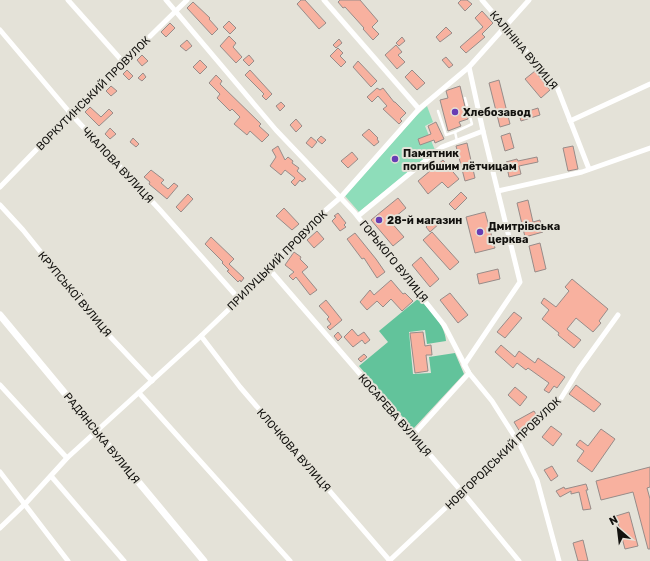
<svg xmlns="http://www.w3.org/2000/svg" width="650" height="561" font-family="Rubik,sans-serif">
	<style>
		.green { fill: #8eddba }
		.forest { fill: #62c39b }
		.building { fill: #f8b19f; stroke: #978c89 }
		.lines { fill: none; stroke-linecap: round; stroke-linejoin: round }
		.service { stroke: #fff; stroke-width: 2.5 }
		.minor { stroke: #fff; stroke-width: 5 }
		.secondary { stroke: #fff; stroke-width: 7 }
		.poi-dot { fill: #673db4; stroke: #e4e2d8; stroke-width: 1.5 }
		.labels { text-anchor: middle; stroke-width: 4; stroke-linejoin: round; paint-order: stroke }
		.street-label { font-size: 11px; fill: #13120f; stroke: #e4e2d8 }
		.poi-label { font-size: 11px; font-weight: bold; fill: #13120f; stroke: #e4e2d8; text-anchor: start }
	</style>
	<rect width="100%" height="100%" fill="#e4e2d8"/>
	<polygon class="green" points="427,106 433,122 425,126 435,150 359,212 345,196 416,116"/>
	<path class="forest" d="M419,298C429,310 445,324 446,341L427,344L425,330L409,332L413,374L431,373L429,357L455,353L464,374L413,429L359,366L388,342L379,331Z"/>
	<g class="building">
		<polygon points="301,0 305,0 326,23 319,29 297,4"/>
		<polygon points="340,0 360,0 378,21 372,27 379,34 373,40 363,29 364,28 355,18 345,7 343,8 338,2"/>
		<polygon points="461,0 467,0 472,4 465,11 458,3"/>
		<polygon points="193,2 210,18 209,19 218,29 212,35 187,8"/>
		<polygon points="482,11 493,23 482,34 485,37 466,53 460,47 483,27 475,18"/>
		<polygon points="229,21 236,28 230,34 223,27"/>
		<polygon points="170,23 175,28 166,37 161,32"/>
		<polygon points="446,27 452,33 440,42 436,37"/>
		<polygon points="229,36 236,43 233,47 242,57 236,63 220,46"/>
		<polygon points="402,37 405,41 399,46 396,43"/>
		<polygon points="339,39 342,43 336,48 333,45"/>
		<polygon points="187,40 192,46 186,51 180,46"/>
		<polygon points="396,45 402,52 398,55 405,62 397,69 385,55"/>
		<polygon points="338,48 343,53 340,56 346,62 341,67 330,56"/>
		<polygon points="142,55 148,61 142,66 137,60"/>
		<polygon points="249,55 254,61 249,66 243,60"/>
		<polygon points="446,57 453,65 449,68 442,60"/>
		<polygon points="200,60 207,67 200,74 193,67"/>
		<polygon points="358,61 377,81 371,87 353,67"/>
		<polygon points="127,70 133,76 129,80 123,74"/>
		<polygon points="250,70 272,94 266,100 262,96 264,94 245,75"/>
		<polygon points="412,70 425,83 417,90 405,77"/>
		<polygon points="535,71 550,90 541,98 525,79"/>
		<polygon points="143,73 146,77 142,81 138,78"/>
		<polygon points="216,75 222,81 220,84 261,124 259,126 269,135 262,142 250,131 247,135 234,124 240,117 232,109 230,111 217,98 220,94 209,83"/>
		<polygon points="499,80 510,124 500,127 489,83"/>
		<polygon points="111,86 117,91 111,96 106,91"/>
		<polygon points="460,86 468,119 459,122 461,126 448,131 440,100 448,98 446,91 448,90"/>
		<polygon points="377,88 380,90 383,88 394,102 395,102 406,113 400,119 402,121 399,124 383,109 387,106 378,96 372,102 367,97"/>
		<polygon points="281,102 285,106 280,111 276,106"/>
		<polygon points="90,107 101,117 109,109 113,113 99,126 85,112"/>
		<polygon points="538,108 540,115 521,121 519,114"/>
		<polygon points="296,119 302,126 296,132 290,125"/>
		<polygon points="436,122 444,139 435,143 434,140 420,145 418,139 431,134 428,126"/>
		<polygon points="110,128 116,134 110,139 105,134"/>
		<polygon points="369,129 378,138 377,139 379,142 374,146 362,135"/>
		<polygon points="510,133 514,148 505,151 501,136"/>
		<polygon points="321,136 326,140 322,144 317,140"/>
		<polygon points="311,137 317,142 312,148 306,143"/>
		<polygon points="133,138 139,144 136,147 130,142"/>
		<polygon points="467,143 475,178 465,181 456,146"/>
		<polygon points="278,146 285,160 288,157 293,161 292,163 299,168 297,171 306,179 302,182 300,180 295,186 291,182 295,178 285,170 281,175 270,166 276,157 272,150"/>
		<polygon points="573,146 578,169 568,171 563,148"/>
		<polygon points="352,152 358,159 348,168 341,161"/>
		<polygon points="537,157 538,162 519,166 521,174 509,177 506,162 517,159 518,161"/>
		<polygon points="443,160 459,179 448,188 442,182 428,194 418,181"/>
		<polygon points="151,170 164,180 161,183 168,189 174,183 178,186 167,199 149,184 150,182 144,177"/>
		<polygon points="461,192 467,198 455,210 449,204"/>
		<polygon points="188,194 193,199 181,212 176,207"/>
		<polygon points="398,198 406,208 390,221 404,237 393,246 371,220"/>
		<polygon points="528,200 533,222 540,220 543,232 525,237 517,203"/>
		<polygon points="284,208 299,224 292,230 276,216"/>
		<polygon points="485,212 495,248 475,253 466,217"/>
		<polygon points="338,213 346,223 344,225 346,227 340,231 332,221 336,217 334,216"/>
		<polygon points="436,217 441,222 430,232 426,227"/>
		<polygon points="317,231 324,239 314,248 307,240"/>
		<polygon points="432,232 459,262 450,270 423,240"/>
		<polygon points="355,233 376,259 385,272 377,278 364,258 362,259 347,239"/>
		<polygon points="211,237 234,259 229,264 244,278 241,282 240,280 238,282 227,271 229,270 222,263 223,262 205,244"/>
		<polygon points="540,243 546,269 535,272 529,246"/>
		<polygon points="294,252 301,257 300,259 308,267 302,272 317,290 310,295 296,277 293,280 289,276 294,272 285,265"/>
		<polygon points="421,257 439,279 430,287 412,265"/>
		<polygon points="498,269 500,279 479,284 477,274"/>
		<polygon points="572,279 608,309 599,321 601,323 593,332 576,318 567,329 581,340 574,348 558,335 559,333 542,319 549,310 541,303 544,298 556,307 569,291 565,287"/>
		<polygon points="391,280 403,294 405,293 413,301 402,311 391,299 383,307 377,301 367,310 360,302 370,290 374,295"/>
		<polygon points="450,293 468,315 458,323 440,300"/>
		<polygon points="326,300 342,320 330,330 327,327 331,324 327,319 329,317 319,306"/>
		<polygon points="514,312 522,318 505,338 497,332"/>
		<polygon points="352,329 358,336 364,332 370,340 365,344 362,340 353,347 344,337"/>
		<polygon points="338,332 342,337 338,341 334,336"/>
		<polygon points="423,332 425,346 431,345 432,355 426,355 428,371 415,373 410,333"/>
		<polygon points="501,345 515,357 519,351 535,363 538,358 565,377 557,388 554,386 549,393 544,390 549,383 528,368 526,370 517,363 513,368 495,352"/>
		<polygon points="364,354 367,357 361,362 358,359"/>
		<polygon points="576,385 601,404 594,412 569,394"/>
		<polygon points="515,387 527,397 520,406 508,395"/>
		<polygon points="534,411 537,416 524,427 520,432 514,422"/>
		<polygon points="551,426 562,434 553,446 542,437"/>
		<polygon points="601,429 615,439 592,472 577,461 584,451 576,445 580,440 588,446"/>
		<polygon points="552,466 558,476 551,481 544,470"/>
		<polygon points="650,467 650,487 647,488 650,499 650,549 648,549 633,492 601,500 596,481"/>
		<polygon points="586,484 588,490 586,490 591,509 583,510 579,492 571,494 571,491 560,497 556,491 564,487 565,489"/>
		<polygon points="629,512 638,546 625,549 616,516"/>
		<polygon points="583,540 588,561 578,561 573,543"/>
	</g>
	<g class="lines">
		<g class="service">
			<polyline points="438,111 446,135 455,132 457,141"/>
			<polyline points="455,132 472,124 465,98"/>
		</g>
		<g class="minor">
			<polyline points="68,0 124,63"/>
			<polyline points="166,0 276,130 354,212 444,325 469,373 492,401 520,445 537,480 559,561"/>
			<polyline points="324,0 419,109"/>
			<polyline points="482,0 557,87 589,169"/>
			<polyline points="0,30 71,114 160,210 239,299"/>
			<polyline points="570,121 650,84"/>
			<polyline points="0,187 71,114 187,0"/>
			<polyline points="498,191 582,172 650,148"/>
			<polyline points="0,205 23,230 103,329 152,381"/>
			<polyline points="358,216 442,147 483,131"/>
			<polyline points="270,270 463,493 519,561"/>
			<polyline points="201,336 240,387 390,561"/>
			<polyline points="0,385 67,458"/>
			<polyline points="139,393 290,561"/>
			<polyline points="413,435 469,373 464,365 520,282 483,131 469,67"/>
			<polyline points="0,472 68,561"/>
			<polyline points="51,476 124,561"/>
			<polyline points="0,528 25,504 67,458 201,336 270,270 279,256 312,222 341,197 419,109 469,67 529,0"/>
			<polyline points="389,561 560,400 579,369 618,315"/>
		</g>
		<polyline class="secondary" points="0,315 204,561"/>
	</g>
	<g class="poi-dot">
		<circle cx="455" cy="112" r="4"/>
		<circle cx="395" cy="159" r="4"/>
		<circle cx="379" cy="220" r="4"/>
		<circle cx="480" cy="232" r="4"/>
	</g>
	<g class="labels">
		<g class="street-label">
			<text transform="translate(524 50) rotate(50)" y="4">КАЛІНІНА ВУЛИЦЯ</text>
			<text transform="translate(93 93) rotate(-45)" y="4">ВОРКУТИНСЬКИЙ ПРОВУЛОК</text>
			<text transform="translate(118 165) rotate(47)" y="4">ЧКАЛОВА ВУЛИЦЯ</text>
			<text transform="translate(277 260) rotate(-45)" y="4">ПРИЛУЦЬКИЙ ПРОВУЛОК</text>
			<text transform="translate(394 261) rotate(51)" y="4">ГОРЬКОГО ВУЛИЦЯ</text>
			<text transform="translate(75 294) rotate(50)" y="4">КРУПСЬКОЇ ВУЛИЦЯ</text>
			<text transform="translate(395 415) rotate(49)" y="4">КОСАРЕВА ВУЛИЦЯ</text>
			<text transform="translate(102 438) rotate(51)" y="4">РАДЯНСЬКА ВУЛИЦЯ</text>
			<text transform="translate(294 450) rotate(49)" y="4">КЛОЧКОВА ВУЛИЦЯ</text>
			<text transform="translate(503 453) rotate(-44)" y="4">НОВГОРОДСЬКИЙ ПРОВУЛОК</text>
		</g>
		<g class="poi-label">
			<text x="463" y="116">Хлебозавод</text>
			<text x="403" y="157">Памятник<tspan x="403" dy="13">погибшим лётчицам</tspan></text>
			<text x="387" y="224">28-й магазин</text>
			<text x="488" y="230">Дмитрівська<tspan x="488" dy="13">церква</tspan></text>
		</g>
	</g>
	<g transform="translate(618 529) rotate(332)" stroke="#e4e2d8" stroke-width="3" paint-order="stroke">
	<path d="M0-3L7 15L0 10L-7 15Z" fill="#13120f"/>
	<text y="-6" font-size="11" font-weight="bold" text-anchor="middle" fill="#13120f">N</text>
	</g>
</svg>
